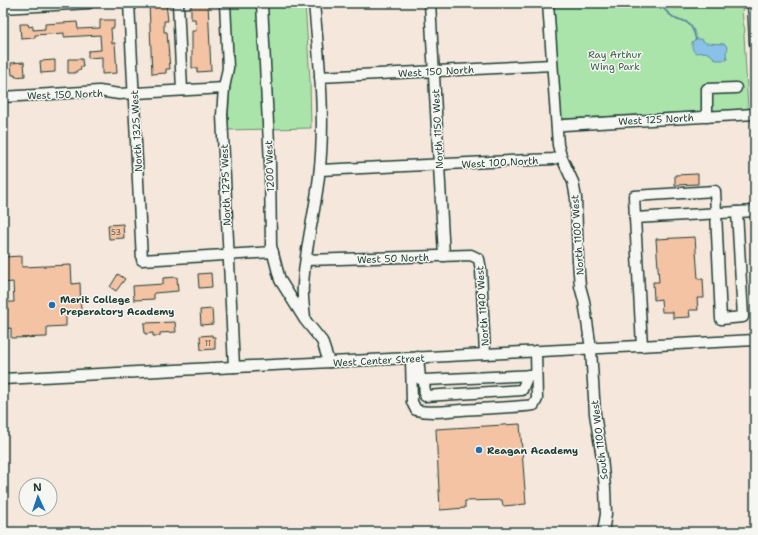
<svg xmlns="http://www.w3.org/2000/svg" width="758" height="535" font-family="'Shantell Sans',sans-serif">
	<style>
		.green { fill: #aae4aa; stroke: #64906f }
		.water { fill: #8ac1e8; stroke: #5f8ca0 }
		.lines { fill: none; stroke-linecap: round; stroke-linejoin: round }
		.stream { stroke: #5f8ca0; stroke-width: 2 }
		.building { fill: #f4c3a4; stroke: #1f3d34 }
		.minor-casing { stroke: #1f3d34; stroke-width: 13 }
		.minor { stroke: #f6f6f2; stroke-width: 10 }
		.poi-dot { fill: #1f6fb2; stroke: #f6f6f2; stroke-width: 1.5 }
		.labels { text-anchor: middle; stroke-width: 3; stroke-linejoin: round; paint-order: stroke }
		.number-label { font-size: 8px; fill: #545e50 }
		.park-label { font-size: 10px; fill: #3b5e4c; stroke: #f6f6f2 }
		.street-label { font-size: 10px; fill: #1f3d34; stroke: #f6f6f2 }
		.poi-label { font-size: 10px; font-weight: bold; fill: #1f3d34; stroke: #f6f6f2; text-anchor: start }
	</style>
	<rect width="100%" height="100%" fill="#f5e7db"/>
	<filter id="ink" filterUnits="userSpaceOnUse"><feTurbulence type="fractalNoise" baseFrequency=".025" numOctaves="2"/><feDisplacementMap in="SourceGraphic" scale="8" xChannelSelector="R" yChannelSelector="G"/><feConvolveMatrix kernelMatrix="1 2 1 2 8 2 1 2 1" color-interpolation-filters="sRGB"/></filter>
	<g filter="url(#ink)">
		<g class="green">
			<polygon points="229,3 305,3 310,80 311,128 228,130 229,99 232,67"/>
			<polygon points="552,3 742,3 743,22 745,30 744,35 748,109 560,119"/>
		</g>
		<path class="water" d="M696,39H701L706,43L725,44L728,49L726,52L727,60H716C714,58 712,55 708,53C699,50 692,59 692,42Z"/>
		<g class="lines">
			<path class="stream" d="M658,3C664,8 671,18 678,20C683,22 679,19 684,21C692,24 694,32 696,39"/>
		</g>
		<g class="building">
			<polygon points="149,3 166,3 168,21 164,21 164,32 167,32 170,69 166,69 166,73 152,74"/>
			<polygon points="191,3 208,3 211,71 197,72 197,68 192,68 192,31 196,31 195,19 191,19"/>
			<polygon points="100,20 114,20 114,28 111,28 112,43 115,43 117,73 102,74 102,57 88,58 88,51 101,50 100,35 64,37 64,33 35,35 35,38 21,39 20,24 28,24 29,27 33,26 33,30 45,29 45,24 77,22 78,29 100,28"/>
			<polygon points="68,59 82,59 83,67 80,67 81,70 76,71 76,73 68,73"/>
			<polygon points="55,60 55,72 41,73 40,61"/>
			<polygon points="24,62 25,76 15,77 15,75 12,75 11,63"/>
			<polygon points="698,174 698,184 675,185 675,175"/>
			<polygon points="123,224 124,238 109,239 108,225"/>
			<polygon points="695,237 698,279 703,279 704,298 697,298 698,310 689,310 690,317 673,318 673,312 662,312 661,299 654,300 653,282 659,282 656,239"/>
			<polygon points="22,256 22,267 71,265 72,284 80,283 81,312 66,313 66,326 47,327 47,337 11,338 11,328 3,329 3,302 14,302 13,282 3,283 3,257"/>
			<polygon points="211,273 212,287 199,288 198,274"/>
			<polygon points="118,274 125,279 116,291 110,287"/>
			<polygon points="177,277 178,291 154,293 154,299 134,300 133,286 163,284 163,278"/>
			<polygon points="212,309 213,324 201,325 200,310"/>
			<polygon points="175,322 176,332 160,333 160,336 153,336 153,333 145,334 144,323"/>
			<polygon points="212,335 212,337 215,337 215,349 201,350 200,336"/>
			<polygon points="520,424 526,504 503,506 502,500 465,501 465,508 440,510 436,429"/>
		</g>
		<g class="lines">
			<defs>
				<g id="minor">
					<polyline points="129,3 142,260 273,252"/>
					<polyline points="178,3 182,90"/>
					<polyline points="225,3 228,68 224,88 222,115 234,367"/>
					<polyline points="262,3 270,164 271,246 280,280 305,320 322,341 329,362"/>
					<polyline points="430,3 444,256"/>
					<polyline points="548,3 558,145 561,156 573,182 576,198 578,261 580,286 584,301 591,349 595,414 602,458 605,488 606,514 603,532"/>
					<polyline points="753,3 755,43"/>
					<polyline points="3,8 89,3"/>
					<polyline points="320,77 552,65"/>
					<polyline points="3,97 99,91 119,94 224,88"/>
					<polyline points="707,117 707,89 736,88"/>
					<polyline points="557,127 564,125 755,114"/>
					<polyline points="320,170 553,159 561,156"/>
					<polyline points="635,218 634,196 715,191 721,319 743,317 737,212"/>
					<polyline points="306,260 471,255 479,259 481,270 485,354"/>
					<path d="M305,318C304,307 302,296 303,285C305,248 315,213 319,176C326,119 319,60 314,3"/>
					<polyline points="642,346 635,218 755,211"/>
					<polyline points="418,357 420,379 424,380 536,375"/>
					<path d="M411,358L412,402L416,410C431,414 447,411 462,410C486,408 510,408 534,405L537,399L536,351"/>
					<polyline points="3,379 755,340"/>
					<polyline points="424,380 425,396 522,390 528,375"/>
				</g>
			</defs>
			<use href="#minor" class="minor-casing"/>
			<use href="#minor" class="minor"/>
		</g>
	</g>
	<g class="poi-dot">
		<circle cx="52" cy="305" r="4"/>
		<circle cx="479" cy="450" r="4"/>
	</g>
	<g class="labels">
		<g class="number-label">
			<text x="116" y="235">53</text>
			<text x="208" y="346">11</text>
		</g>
		<g class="park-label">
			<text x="615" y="58">Ray Arthur<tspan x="615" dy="12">Wing Park</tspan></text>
		</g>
		<g class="street-label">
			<text transform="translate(436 71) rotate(-3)" y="4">West 150 North</text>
			<text transform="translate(65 94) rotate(-2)" y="4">West 150 North</text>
			<text transform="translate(656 119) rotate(-3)" y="4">West 125 North</text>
			<text transform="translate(437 129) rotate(-93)" y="4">North 1150 West</text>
			<text transform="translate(136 131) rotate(-93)" y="4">North 1325 West</text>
			<text transform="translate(500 162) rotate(-3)" y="4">West 100 North</text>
			<text transform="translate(269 166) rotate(-92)" y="4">1200 West</text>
			<text transform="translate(225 185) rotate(-92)" y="4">North 1275 West</text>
			<text transform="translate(577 235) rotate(-94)" y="4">North 1100 West</text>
			<text transform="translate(393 258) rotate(-2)" y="4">West 50 North</text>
			<text transform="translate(482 306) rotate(-94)" y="4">North 1140 West</text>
			<text transform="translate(379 360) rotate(-3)" y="4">West Center Street</text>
			<text transform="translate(599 440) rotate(-97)" y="4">South 1100 West</text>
		</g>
		<g class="poi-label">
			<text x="60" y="303">Merit College<tspan x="60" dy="12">Preperatory Academy</tspan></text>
			<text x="487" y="454">Reagan Academy</text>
		</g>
	</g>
	<rect width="758" height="535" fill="none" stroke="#f6f6f2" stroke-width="16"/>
	<rect x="8" y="8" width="742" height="519" fill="none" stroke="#1f3d34" stroke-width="1.5" filter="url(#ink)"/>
	<g transform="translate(38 497) rotate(357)"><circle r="19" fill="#f6f6f2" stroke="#a0aca6"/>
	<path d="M0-3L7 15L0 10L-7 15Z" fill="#1f6fb2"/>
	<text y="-6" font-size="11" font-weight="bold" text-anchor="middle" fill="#1f3d34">N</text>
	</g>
</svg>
